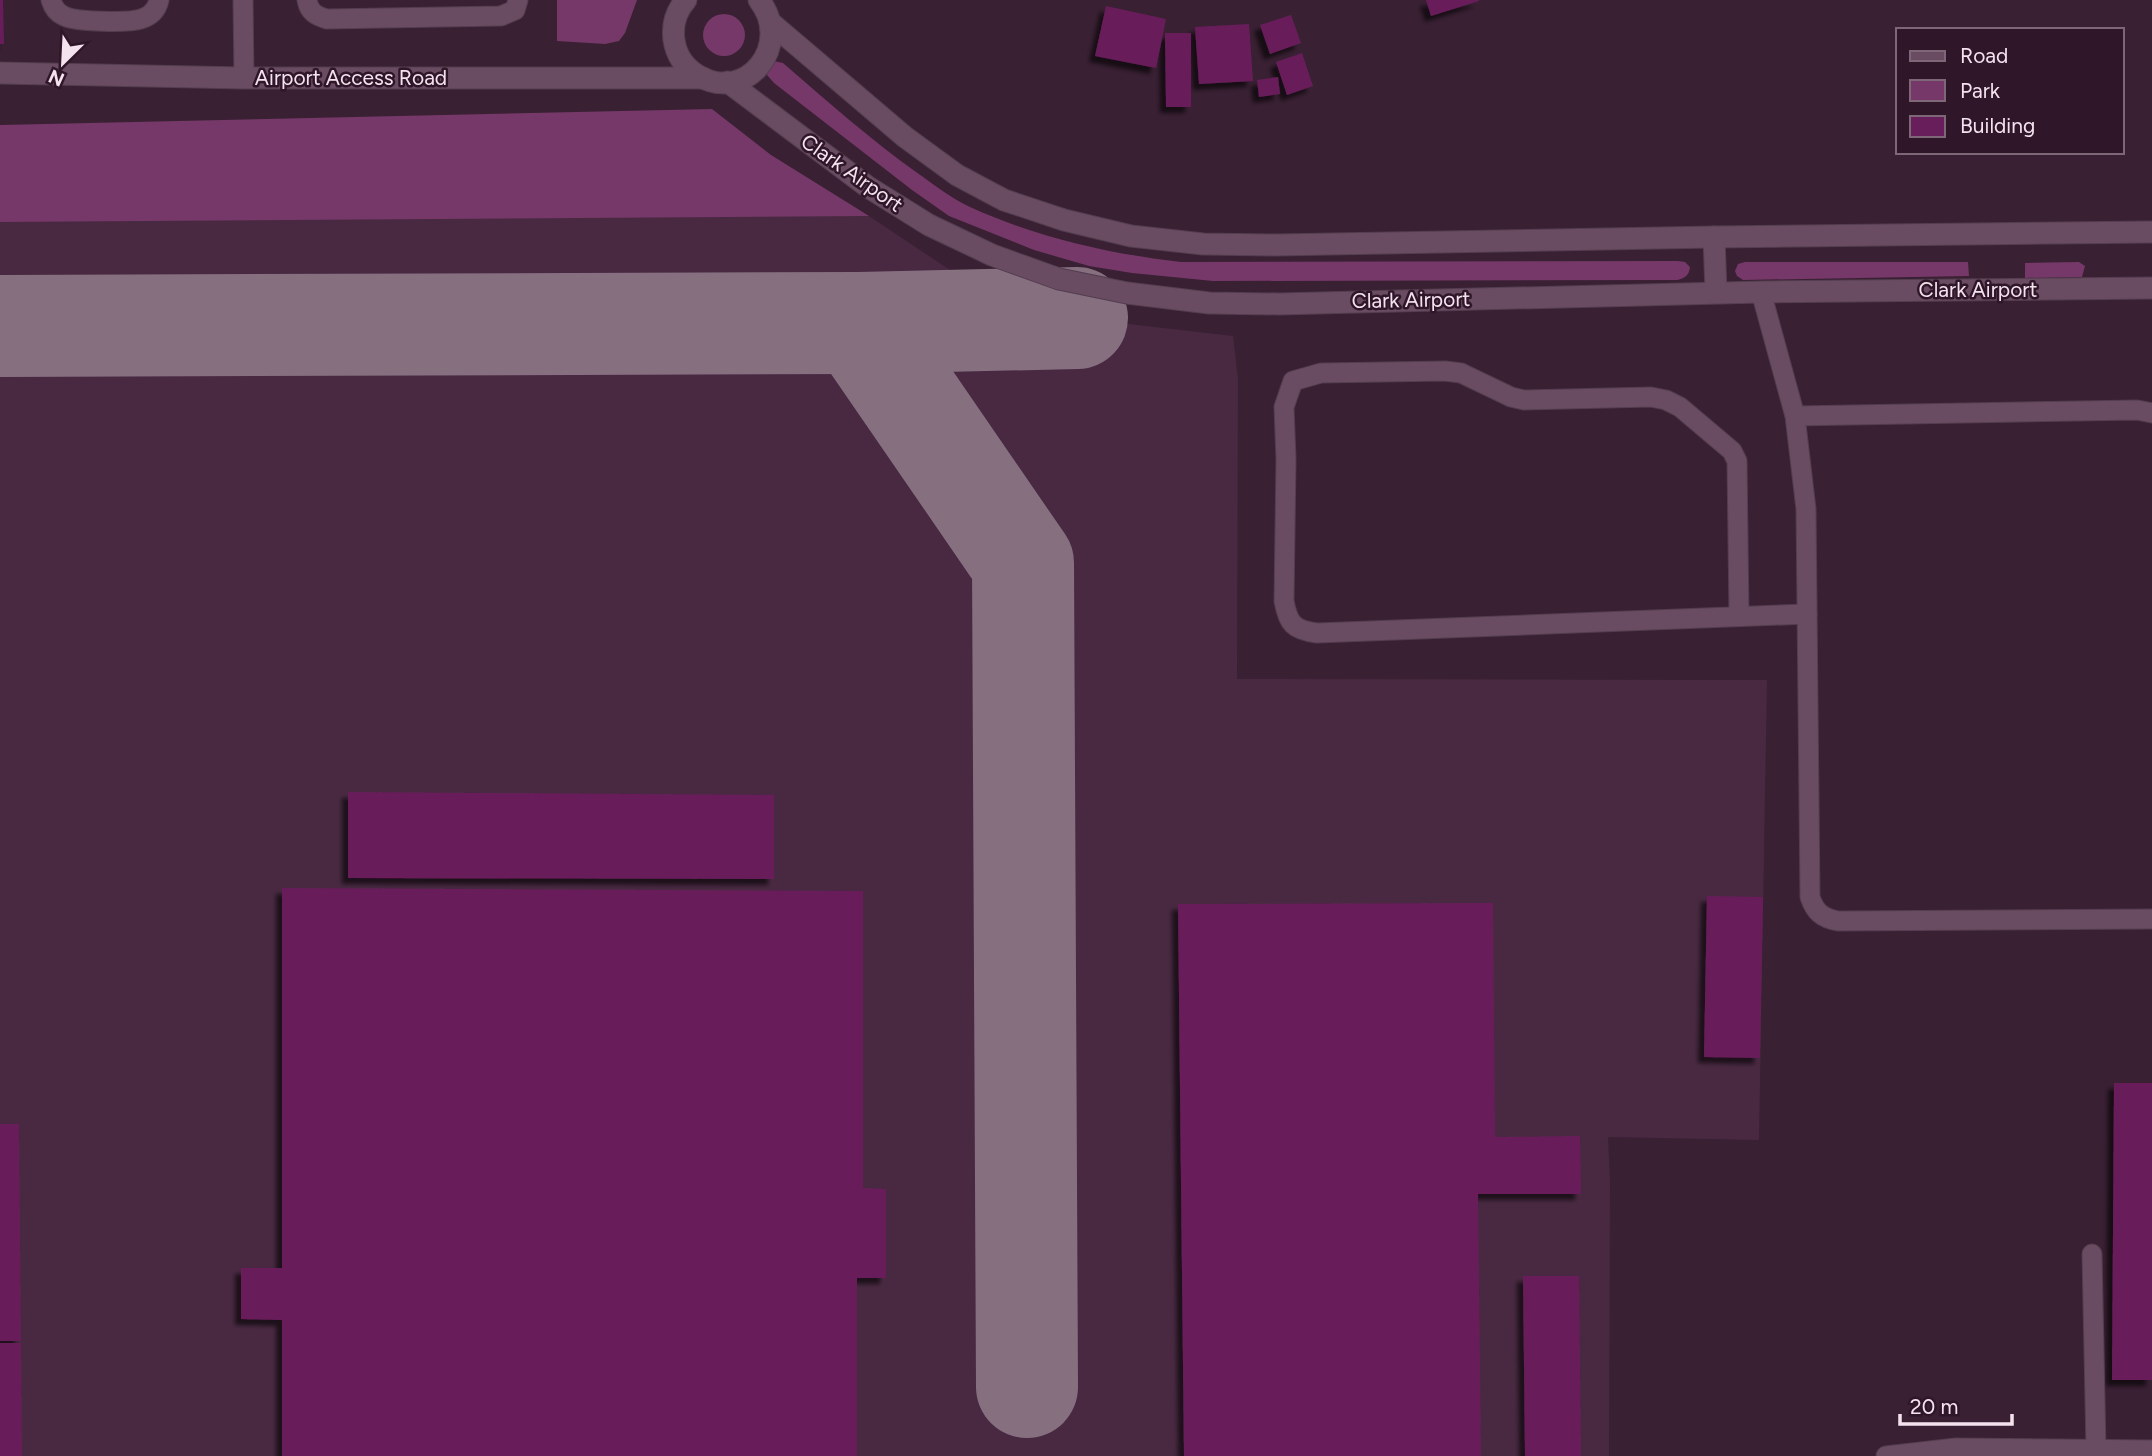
<svg xmlns="http://www.w3.org/2000/svg" width="2152" height="1456" font-family="Figtree,sans-serif">
	<style>
		.built { fill: #482941 }
		.green { fill: #753868 }
		.lines { fill: none; stroke-linecap: round; stroke-linejoin: round }
		.taxiway { stroke: #867080; stroke-width: 102 }
		.building { fill: #671e5a; filter: url(#shadow) }
		.service-casing { stroke: #533d4e; stroke-width: 21 }
		.minor-casing { stroke: #533d4e; stroke-width: 23 }
		.service { stroke: #694c61; stroke-width: 19 }
		.minor { stroke: #694c61; stroke-width: 21 }
		.labels { text-anchor: middle; stroke-width: 5; stroke-linejoin: round; paint-order: stroke }
		.street-label { font-size: 21px; fill: #f4e3ef; stroke: #2f1629 }
	</style>
	<defs>
		<filter id="shadow"><feDropShadow dx="-6" dy="6" stdDeviation="2" flood-color="#0009"/></filter>
	</defs>
	<rect width="100%" height="100%" fill="#392033"/>
	<polygon class="built" points="0,154 771,155 869,216 968,282 1077,318 1233,336 1238,379 1237,679 1767,680 1759,1140 1608,1137 1610,1182 1609,1456 0,1456"/>
	<g class="green">
		<polygon points="557,0 637,0 625,33 619,41 605,44 557,41"/>
		<circle cx="724" cy="35" r="21"/>
		<path d="M774,61L783,63C827,101 870,139 916,172C933,184 951,198 970,207C1036,237 1110,254 1181,262L1678,261L1685,262L1690,267C1689,275 1686,278 1677,280L1213,281L1132,273L1089,266L1034,250L949,216L912,190L774,83L767,75L768,67Z"/>
		<polygon points="712,109 771,155 869,216 0,222 0,125"/>
		<polygon points="1745,262 1968,262 1969,276 1743,280 1737,276 1735,271 1738,264"/>
		<polygon points="2079,262 2085,266 2082,277 2025,278 2025,263"/>
	</g>
	<g class="lines">
		<g class="taxiway">
			<polyline points="858,323 1023,563 1027,1387"/>
			<polyline points="0,326 858,323 1077,318"/>
		</g>
	</g>
	<g class="building">
		<polygon points="0,0 3,0 4,44 0,44"/>
		<polygon points="1426,0 1479,0 1479,1 1431,16"/>
		<polygon points="1106,6 1166,19 1156,68 1095,56"/>
		<polygon points="1291,15 1301,43 1270,54 1260,25"/>
		<polygon points="1249,24 1253,81 1199,84 1195,27"/>
		<polygon points="1165,33 1191,33 1191,107 1166,107"/>
		<polygon points="1302,53 1313,86 1287,95 1276,62"/>
		<polygon points="1278,77 1280,94 1259,97 1257,80"/>
		<polygon points="348,792 774,795 774,879 348,878"/>
		<polygon points="282,888 863,891 863,1188 886,1189 886,1278 857,1278 857,1456 282,1456 282,1320 241,1319 241,1268 282,1268"/>
		<polygon points="1707,896 1763,897 1760,1058 1704,1057"/>
		<polygon points="1493,903 1495,1137 1580,1136 1581,1194 1478,1194 1481,1456 1184,1456 1178,904"/>
		<polygon points="2114,1083 2152,1083 2152,1380 2112,1380"/>
		<polygon points="0,1124 19,1124 21,1341 0,1341"/>
		<polygon points="1523,1276 1579,1276 1581,1456 1525,1456"/>
		<polygon points="0,1343 21,1343 22,1456 0,1456"/>
	</g>
	<g class="lines">
		<defs>
			<g id="service">
				<path d="M51,0C53,7 57,13 64,16C75,22 129,23 141,19C151,16 157,9 159,0"/>
				<polyline points="243,0 244,78"/>
				<path d="M307,0C309,12 316,16 327,19L501,16L515,10L518,0"/>
				<path d="M1761,292L1795,416L1806,509L1810,897C1815,912 1822,918 1838,921L2152,919"/>
				<polyline points="1795,416 2137,410 2152,413"/>
				<path d="M1739,615L1737,461L1732,451L1680,407L1666,400L1651,397L1524,400L1511,397L1461,373L1445,371L1321,373L1293,381L1284,407L1286,459L1284,601C1288,623 1293,630 1317,633L1807,614"/>
				<polyline points="2092,1254 2096,1449"/>
				<polyline points="1886,1456 1956,1448 2152,1450"/>
			</g>
			<g id="minor">
				<path d="M686,0C676,11 672,25 674,40C676,54 684,67 697,75C746,105 794,45 759,0"/>
				<polyline points="771,23 905,137 957,175 1004,200 1064,220 1131,236 1203,244 1276,245 1714,237 2152,232"/>
				<polyline points="0,73 244,78 703,78"/>
				<polyline points="728,82 868,187 929,225 992,255 1059,279 1127,293 1209,303 1279,304 1761,292 2152,288"/>
				<polyline points="1714,237 1716,292"/>
			</g>
		</defs>
		<use href="#service" class="service-casing"/>
		<use href="#minor" class="minor-casing"/>
		<use href="#service" class="service"/>
		<use href="#minor" class="minor"/>
	</g>
	<g class="labels">
		<g class="street-label">
			<text x="351" y="85">Airport Access Road</text>
			<text transform="translate(852 173) rotate(35)" y="7">Clark Airport</text>
			<text x="1978" y="297">Clark Airport</text>
			<text transform="translate(1411 300) rotate(-1)" y="7">Clark Airport</text>
		</g>
	</g>
	<rect x="1896" y="28" width="228" height="126" fill="#2f1629" stroke="#7e6878" stroke-width="2"/>
	<rect x="1910" y="51" width="35" height="10" fill="#694c61" stroke="#7e6878" stroke-width="2"/>
	<text x="1960" y="63" font-size="21" fill="#f4e3ef">Road</text>
	<rect x="1910" y="80" width="35" height="21" fill="#753868" stroke="#7e6878" stroke-width="2"/>
	<text x="1960" y="98" font-size="21" fill="#f4e3ef">Park</text>
	<rect x="1910" y="116" width="35" height="21" fill="#671e5a" stroke="#7e6878" stroke-width="2"/>
	<text x="1960" y="133" font-size="21" fill="#f4e3ef">Building</text>
	<g transform="translate(63 63) rotate(204)" stroke="#2f1629" stroke-width="5" paint-order="stroke">
	<path d="M0-5L12 26L0 18L-12 26Z" fill="#f4e3ef"/>
	<text y="-10" font-size="19" font-weight="bold" text-anchor="middle" fill="#f4e3ef">N</text>
	</g>
	<path d="M1900 1414v10h112v-10" fill="none" stroke="#f4e3ef" stroke-width="3.5"/>
	<text x="1910" y="1414" font-size="21" fill="#f4e3ef" stroke="#2f1629" stroke-width="5" paint-order="stroke">20 m</text>
</svg>
